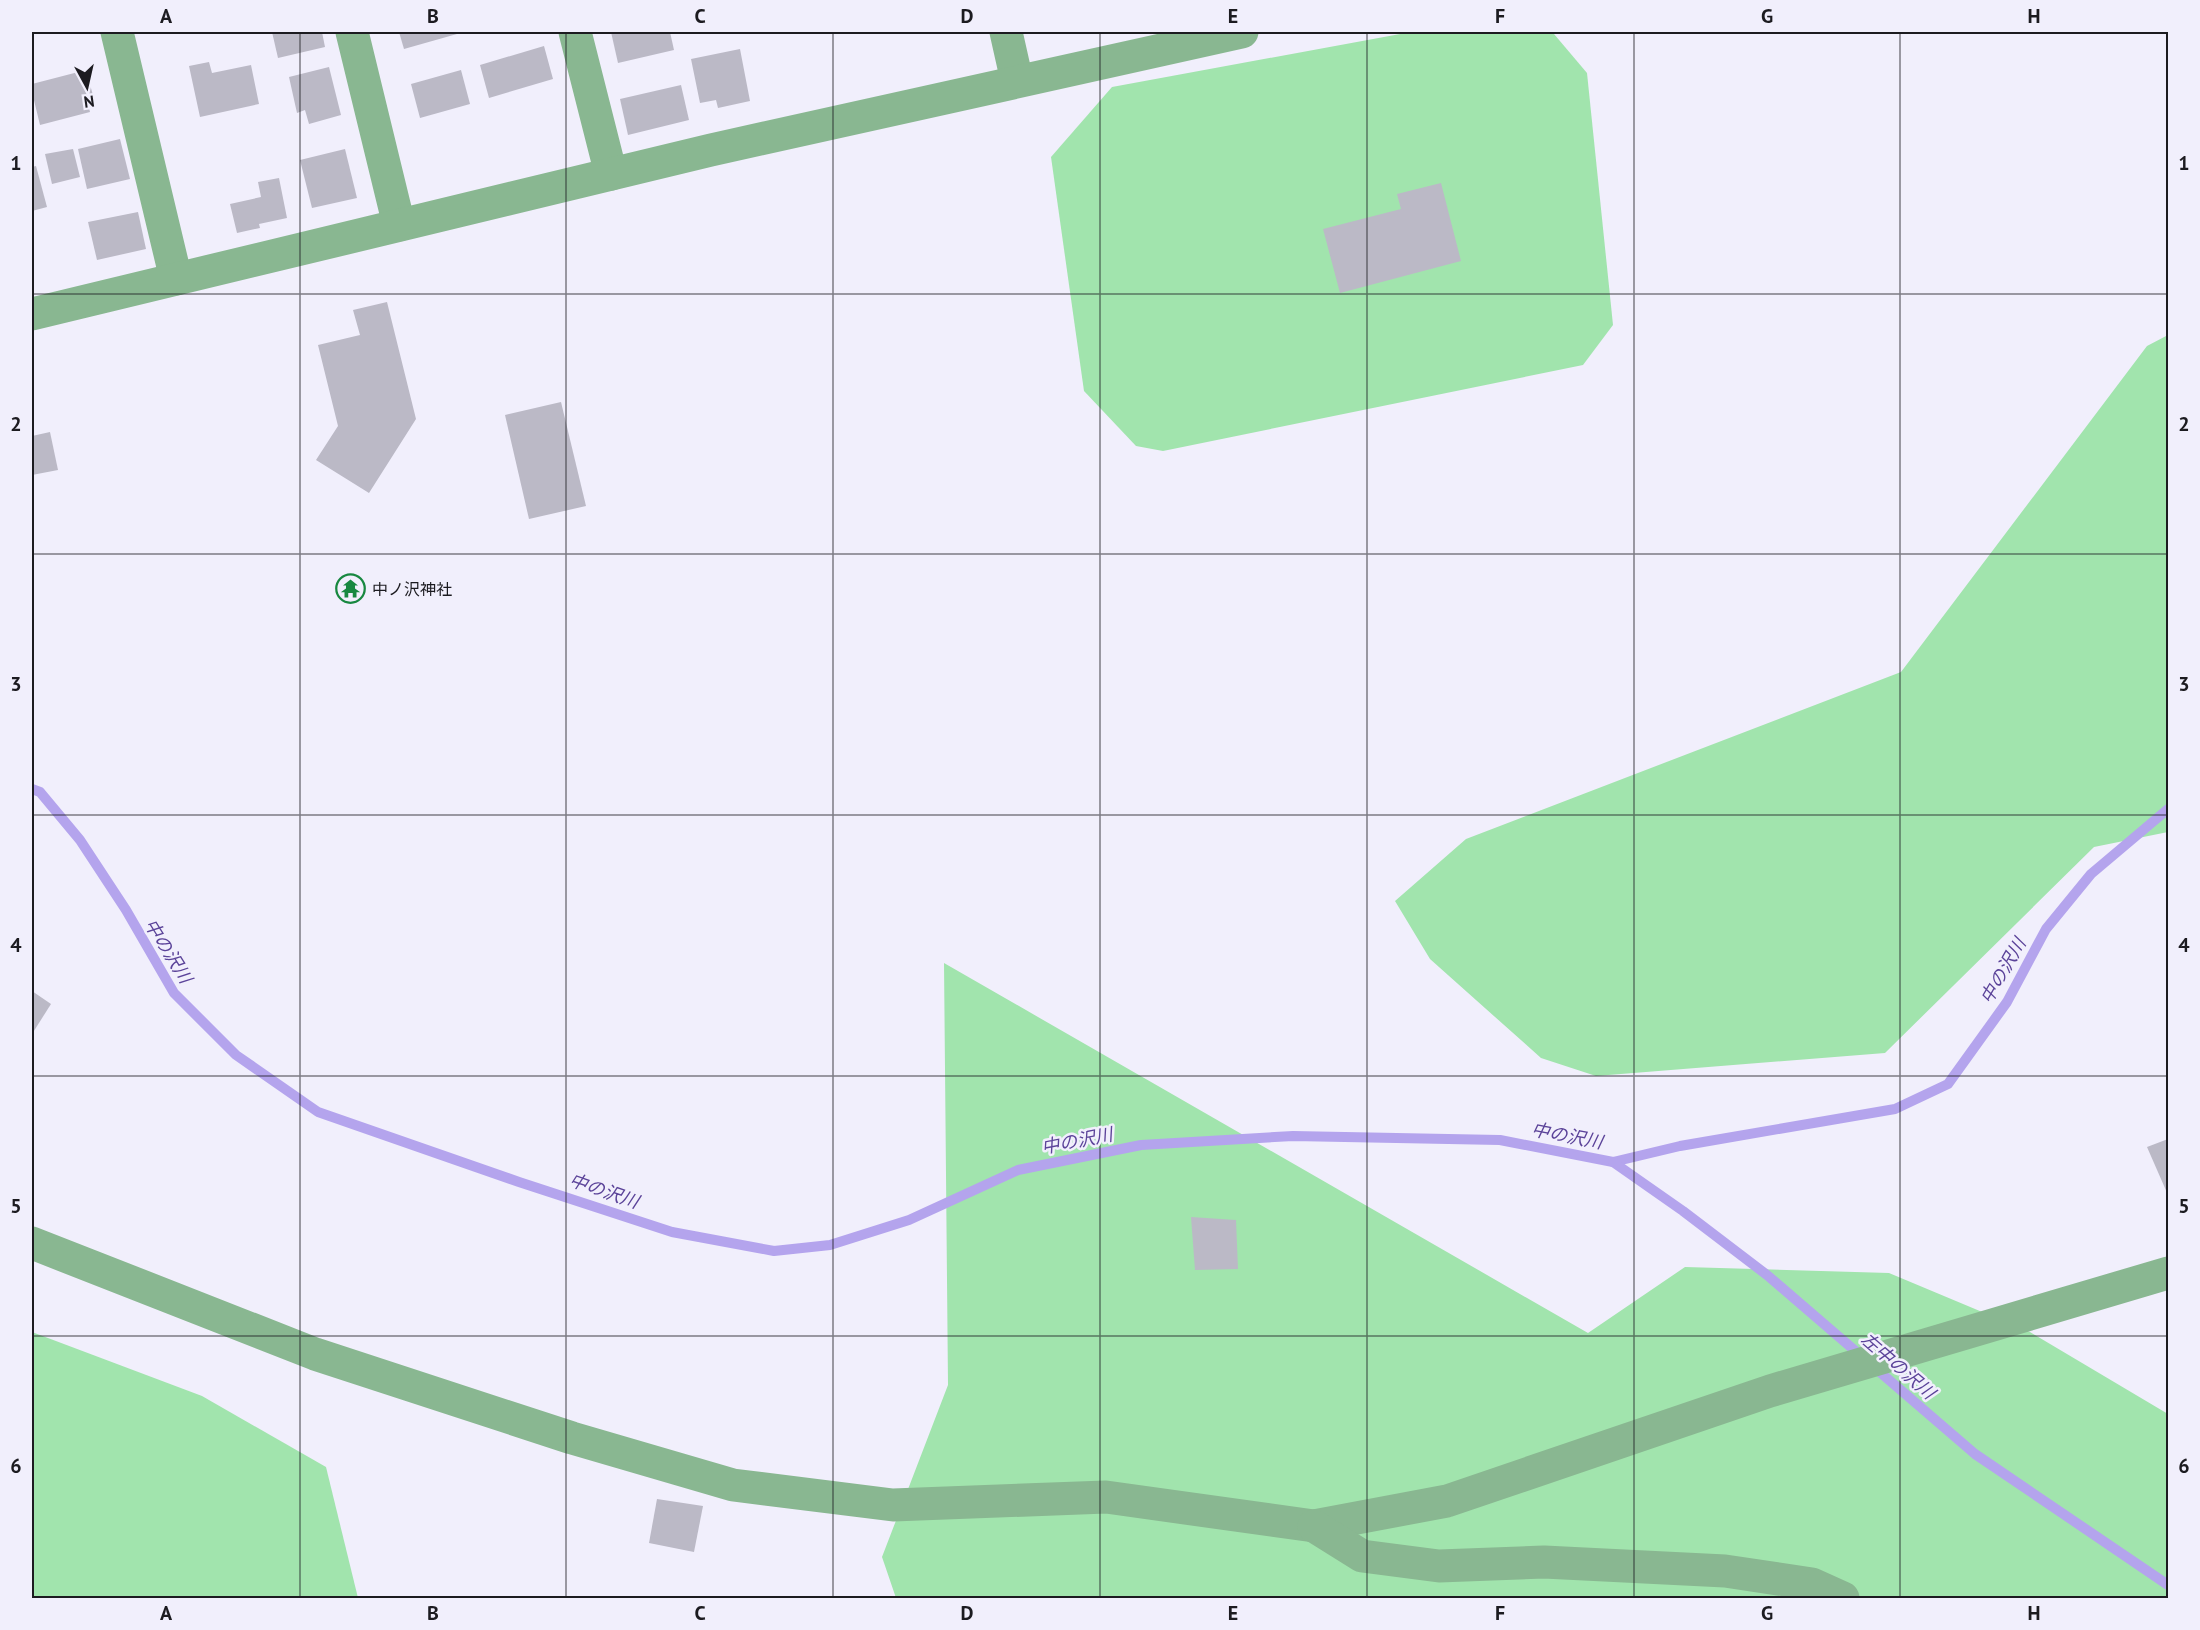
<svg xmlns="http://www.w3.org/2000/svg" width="2200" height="1630" font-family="'PT Sans','Noto Sans JP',sans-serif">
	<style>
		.green { fill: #a1e4ad }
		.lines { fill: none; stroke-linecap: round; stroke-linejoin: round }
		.stream { stroke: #b4a4ed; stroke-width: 10 }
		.building { fill: #bbb9c6 }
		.minor { stroke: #89b791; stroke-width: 33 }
		.grid { fill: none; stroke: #1c1b20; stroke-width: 1.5; stroke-opacity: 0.55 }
		.labels { text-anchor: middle; stroke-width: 5; stroke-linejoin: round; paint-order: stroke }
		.poi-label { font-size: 16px; fill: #1c1b20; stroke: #f1effc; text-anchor: start }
		.water-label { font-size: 18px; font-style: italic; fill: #5b4399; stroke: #f1effc }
		.neatline { fill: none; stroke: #1c1b20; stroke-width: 2 }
		.grid-label { font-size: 20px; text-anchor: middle; font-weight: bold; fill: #1c1b20 }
	</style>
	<rect width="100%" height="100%" fill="#f1effc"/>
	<g class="green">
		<polygon points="1411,32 1549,32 1554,34 1587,73 1613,325 1583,365 1163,451 1136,446 1084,391 1051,157 1112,87"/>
		<polygon points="2168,335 2168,832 2094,847 1885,1053 1596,1076 1541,1058 1430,959 1395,901 1466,839 1901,672 2147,346"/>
		<polygon points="944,963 1588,1333 1685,1267 1889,1273 2030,1332 2168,1414 2168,1598 896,1598 882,1557 948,1385"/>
		<polygon points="32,1332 202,1396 326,1467 358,1598 32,1598"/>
	</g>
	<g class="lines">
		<g class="stream">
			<polyline points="32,789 40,792 80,840 126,910 174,993 236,1055 318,1112 519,1182 672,1232 774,1251 830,1245 909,1220 1018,1170 1141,1145 1293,1136 1500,1140 1613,1162 1680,1146 1895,1109 1948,1084 2007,1002 2046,929 2091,874 2168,809"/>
			<polyline points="1613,1162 1683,1211 1767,1275 1975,1454 2168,1585"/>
		</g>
	</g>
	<g class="building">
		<polygon points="272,32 322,32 325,47 278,58"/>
		<polygon points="399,32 464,32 404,49"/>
		<polygon points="611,32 670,32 674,50 618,63"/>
		<polygon points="544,46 553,79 489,98 480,65"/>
		<polygon points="740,49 750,101 718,108 716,100 700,103 691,59"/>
		<polygon points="209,62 212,73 251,65 259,104 200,117 189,66"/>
		<polygon points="329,67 341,115 309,124 305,110 297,113 289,77"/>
		<polygon points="86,70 94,99 87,100 90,112 40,125 32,92 32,84"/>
		<polygon points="461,70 470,104 420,118 411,84"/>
		<polygon points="681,85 689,120 628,135 620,99"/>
		<polygon points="120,139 130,179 87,189 78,149"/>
		<polygon points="73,149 80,177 52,184 45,154"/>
		<polygon points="345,149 357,198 312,208 300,160"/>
		<polygon points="36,166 47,207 32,211 32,167"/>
		<polygon points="279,178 287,218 259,224 260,228 237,233 230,204 261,197 258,182"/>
		<polygon points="1441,183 1461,261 1340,293 1323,229 1401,209 1397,194"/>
		<polygon points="138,212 146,249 97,260 88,222"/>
		<polygon points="387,302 416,419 369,493 316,460 338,426 318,345 360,335 353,310"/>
		<polygon points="561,402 586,506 529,519 505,415"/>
		<polygon points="50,432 58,470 32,475 32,436"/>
		<polygon points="32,991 51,1004 32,1034"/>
		<polygon points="2168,1139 2168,1195 2147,1147"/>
		<polygon points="1191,1217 1236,1220 1238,1269 1195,1270"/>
		<polygon points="657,1499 703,1506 694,1552 649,1543"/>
	</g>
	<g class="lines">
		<g class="minor">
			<polyline points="117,32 176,279"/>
			<polyline points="352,32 399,225"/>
			<polyline points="575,32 611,174"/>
			<polyline points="1006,32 1017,81"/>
			<polyline points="32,314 711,150 1242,32"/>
			<polyline points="32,1243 315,1354 572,1438 733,1485 893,1505 1106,1497 1314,1526 1447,1501 1770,1391 2168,1273"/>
			<polyline points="1314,1526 1362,1556 1439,1566 1544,1562 1725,1571 1812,1584 1843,1598"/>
		</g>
	</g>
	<path class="grid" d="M300,32V1598M566,32V1598M833,32V1598M1100,32V1598M1367,32V1598M1634,32V1598M1900,32V1598M32,294H2168M32,554H2168M32,815H2168M32,1076H2168M32,1336H2168"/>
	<defs>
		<symbol id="temple-ring" viewBox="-11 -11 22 22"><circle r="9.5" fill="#f1effc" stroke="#188840" stroke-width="1.5"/><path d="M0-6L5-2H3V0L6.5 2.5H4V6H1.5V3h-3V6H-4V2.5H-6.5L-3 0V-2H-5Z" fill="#188840"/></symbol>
	</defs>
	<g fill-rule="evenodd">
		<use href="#temple-ring" x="334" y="572" width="33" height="33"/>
	</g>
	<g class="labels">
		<g class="poi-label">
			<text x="372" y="595">中ノ沢神社</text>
		</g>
		<g class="water-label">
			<text transform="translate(168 951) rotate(58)" y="6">中の沢川</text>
			<text transform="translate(2003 971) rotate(-60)" y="6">中の沢川</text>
			<text transform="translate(1567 1136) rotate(11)" y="6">中の沢川</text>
			<text transform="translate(1077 1141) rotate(-11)" y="6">中の沢川</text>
			<text transform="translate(604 1191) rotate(19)" y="6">中の沢川</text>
			<text transform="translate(1898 1366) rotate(41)" y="6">左中の沢川</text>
		</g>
	</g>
	<rect width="2200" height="1630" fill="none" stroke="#f1effc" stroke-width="66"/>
	<g transform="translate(87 87) rotate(172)" stroke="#f1effc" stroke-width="4.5" paint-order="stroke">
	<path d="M0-4.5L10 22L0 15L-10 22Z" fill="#1c1b20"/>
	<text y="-9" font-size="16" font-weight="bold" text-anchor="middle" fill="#1c1b20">N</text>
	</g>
	<rect x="33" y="33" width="2134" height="1564" class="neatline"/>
	<g class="grid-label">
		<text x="166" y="23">A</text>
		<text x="433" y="23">B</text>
		<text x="700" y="23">C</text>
		<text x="967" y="23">D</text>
		<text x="1233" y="23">E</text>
		<text x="1500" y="23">F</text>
		<text x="1767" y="23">G</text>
		<text x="2034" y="23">H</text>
		<text x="16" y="170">1</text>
		<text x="2184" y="170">1</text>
		<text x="16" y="431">2</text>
		<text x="2184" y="431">2</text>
		<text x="16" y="691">3</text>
		<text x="2184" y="691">3</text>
		<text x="16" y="952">4</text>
		<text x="2184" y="952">4</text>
		<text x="16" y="1213">5</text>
		<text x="2184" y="1213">5</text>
		<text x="16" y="1473">6</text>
		<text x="2184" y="1473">6</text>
		<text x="166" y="1620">A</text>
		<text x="433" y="1620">B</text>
		<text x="700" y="1620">C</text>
		<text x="967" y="1620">D</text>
		<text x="1233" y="1620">E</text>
		<text x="1500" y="1620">F</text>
		<text x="1767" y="1620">G</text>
		<text x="2034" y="1620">H</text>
	</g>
</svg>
